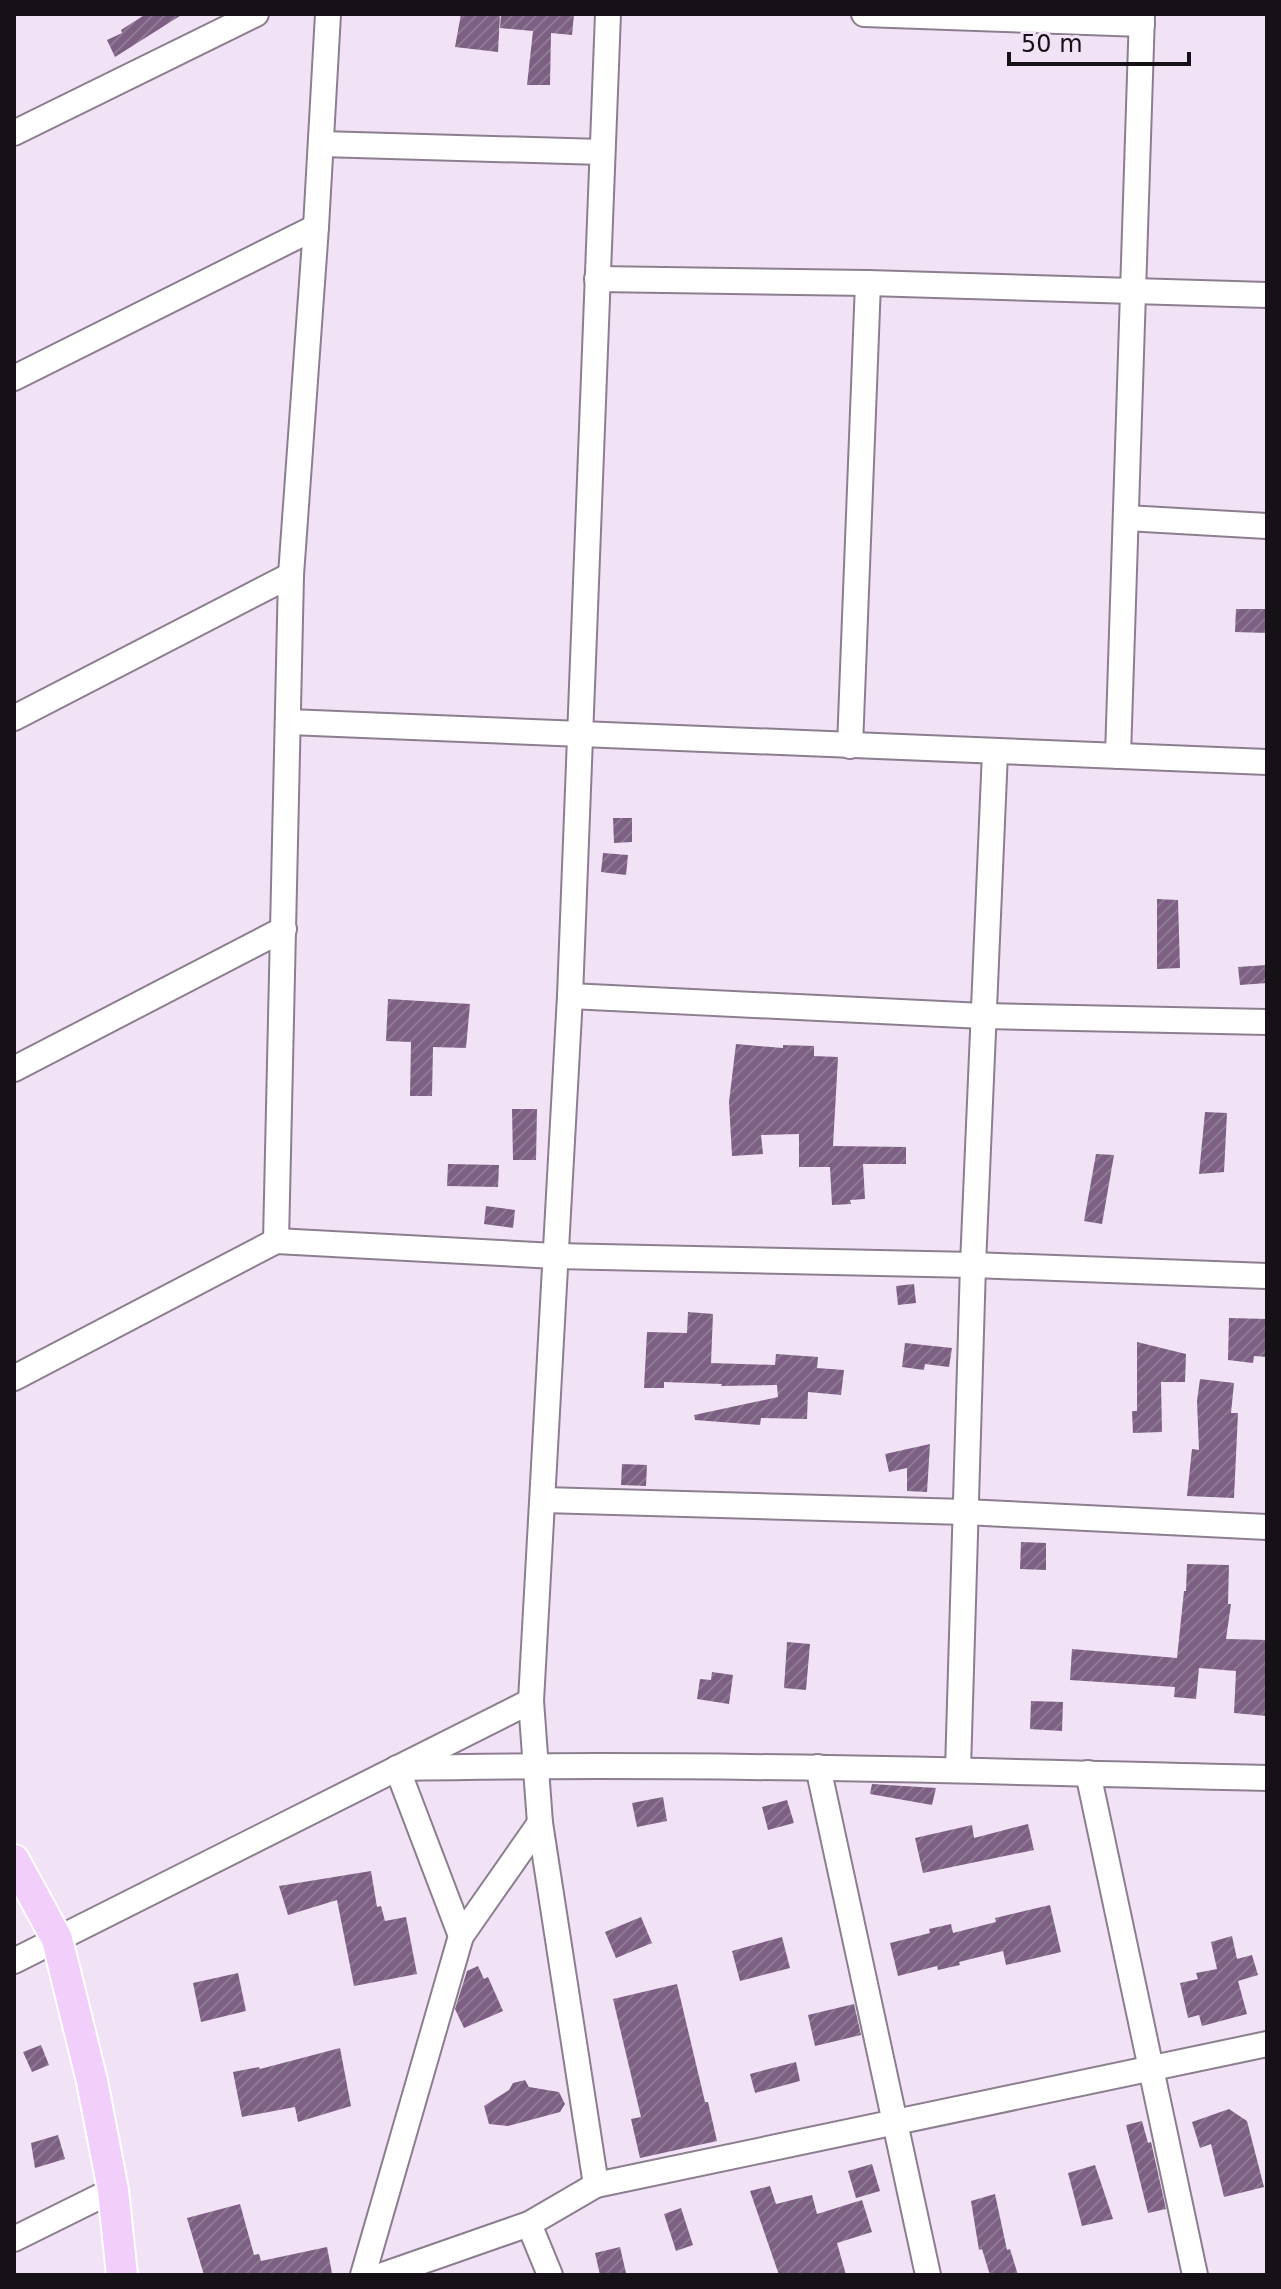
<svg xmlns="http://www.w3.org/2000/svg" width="1281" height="2289" font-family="'DejaVu Sans',sans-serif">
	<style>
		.building { fill: url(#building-hatch) }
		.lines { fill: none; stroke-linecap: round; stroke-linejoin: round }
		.minor-casing { stroke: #8c7e8f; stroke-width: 28 }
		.major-casing { stroke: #fff; stroke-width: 34 }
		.minor { stroke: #fff; stroke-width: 24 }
		.major { stroke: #f2cefa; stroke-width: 30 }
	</style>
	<defs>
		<pattern id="building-hatch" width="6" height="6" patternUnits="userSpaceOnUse" patternTransform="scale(2)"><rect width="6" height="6" fill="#7c5f83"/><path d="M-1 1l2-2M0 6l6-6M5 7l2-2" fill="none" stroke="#8e7a93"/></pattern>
	</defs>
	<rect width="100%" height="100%" fill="#f1e3f5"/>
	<g class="building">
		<polygon points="146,14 183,14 115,57 107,40 122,33 121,30"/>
		<polygon points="461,14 500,14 498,52 455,47"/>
		<polygon points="501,14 574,14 572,35 551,33 550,85 527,85 533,31 500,28"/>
		<polygon points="1236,609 1267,609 1267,633 1235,632"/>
		<polygon points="613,818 632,818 632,842 614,843"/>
		<polygon points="603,853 628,855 626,875 601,872"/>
		<polygon points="1157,899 1178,900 1180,968 1157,969"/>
		<polygon points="1267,965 1267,983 1240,985 1238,967"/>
		<polygon points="388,999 470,1004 466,1048 433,1047 432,1096 410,1096 411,1042 386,1041"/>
		<polygon points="736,1044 783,1048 783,1045 814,1046 814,1056 838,1057 833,1146 906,1147 906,1164 863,1164 865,1199 850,1200 851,1204 832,1205 830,1167 799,1167 799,1134 761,1135 763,1154 732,1156 729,1102"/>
		<polygon points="512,1109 537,1109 536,1160 513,1160"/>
		<polygon points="1205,1112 1227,1113 1224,1172 1199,1174"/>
		<polygon points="1096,1154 1114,1155 1102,1224 1084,1221"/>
		<polygon points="448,1164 499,1165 498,1187 447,1186"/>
		<polygon points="486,1206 515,1210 513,1228 484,1224"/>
		<polygon points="914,1284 916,1303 898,1305 896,1286"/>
		<polygon points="688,1312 713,1314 711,1363 775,1365 776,1354 818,1357 817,1368 844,1370 841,1395 808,1392 807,1419 761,1418 760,1425 695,1420 694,1415 778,1397 777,1385 721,1386 722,1384 664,1382 664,1388 644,1388 647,1332 687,1333"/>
		<polygon points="1229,1318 1267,1319 1267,1357 1254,1356 1253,1363 1228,1360"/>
		<polygon points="1137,1342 1186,1354 1185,1382 1161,1382 1162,1432 1133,1433 1132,1411 1137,1411"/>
		<polygon points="905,1343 952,1348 949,1367 925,1364 924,1370 902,1367"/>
		<polygon points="1200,1379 1234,1383 1231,1413 1238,1413 1234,1498 1187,1496 1192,1449 1199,1450 1197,1401"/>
		<polygon points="930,1444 927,1492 907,1491 907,1468 889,1472 885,1454"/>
		<polygon points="622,1464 647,1465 646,1486 621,1485"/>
		<polygon points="1021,1542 1046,1543 1046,1570 1020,1569"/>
		<polygon points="1187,1564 1229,1565 1228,1604 1231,1604 1226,1639 1267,1640 1267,1716 1234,1713 1236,1671 1199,1668 1196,1699 1174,1697 1175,1687 1070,1680 1072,1649 1177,1658 1184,1591 1186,1591"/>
		<polygon points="787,1642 810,1644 806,1690 784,1688"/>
		<polygon points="712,1672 733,1675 729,1704 697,1699 700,1679 711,1680"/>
		<polygon points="1031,1701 1063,1702 1062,1731 1030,1729"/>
		<polygon points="872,1784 936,1788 932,1805 870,1794"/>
		<polygon points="663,1797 667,1821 637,1827 632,1803"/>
		<polygon points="787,1800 794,1823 768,1830 762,1807"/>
		<polygon points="1028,1824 1034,1850 923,1873 915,1838 972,1825 974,1838"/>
		<polygon points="371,1871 377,1907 381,1906 385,1921 406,1917 417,1974 354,1986 337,1900 288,1915 279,1886"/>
		<polygon points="1050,1905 1061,1952 1006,1965 1003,1951 959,1962 960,1965 938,1970 937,1966 898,1976 890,1943 930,1933 929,1929 951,1924 953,1933 996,1922 995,1918"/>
		<polygon points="641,1917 652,1943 616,1958 605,1932"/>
		<polygon points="1232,1936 1237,1959 1252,1955 1258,1975 1238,1981 1247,2014 1202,2026 1199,2015 1188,2018 1180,1983 1198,1979 1196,1973 1217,1969 1211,1942"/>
		<polygon points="782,1937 790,1968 740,1981 732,1951"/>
		<polygon points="478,1966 484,1979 488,1977 503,2011 464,2028 455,2009 467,1971"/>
		<polygon points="238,1973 246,2011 201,2022 193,1983"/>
		<polygon points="677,1984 705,2102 708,2102 717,2141 640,2158 631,2119 641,2117 613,1999"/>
		<polygon points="854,2004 861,2035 815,2046 808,2015"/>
		<polygon points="41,2045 49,2065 32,2072 23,2052"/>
		<polygon points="340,2048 351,2106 298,2122 295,2107 242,2117 233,2072 259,2067 260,2069"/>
		<polygon points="796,2062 800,2081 755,2093 750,2074"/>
		<polygon points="525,2080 529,2087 559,2092 565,2104 560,2112 508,2126 489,2124 484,2106 509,2090 513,2083"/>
		<polygon points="1229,2109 1247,2121 1264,2187 1224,2197 1211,2144 1200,2148 1192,2122"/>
		<polygon points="1142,2121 1148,2143 1151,2142 1166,2209 1148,2213 1126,2125"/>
		<polygon points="58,2135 65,2159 35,2168 31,2143"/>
		<polygon points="872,2164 880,2191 856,2198 848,2171"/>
		<polygon points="1095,2165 1113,2219 1082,2226 1068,2173"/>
		<polygon points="770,2186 776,2204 812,2195 817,2214 862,2200 872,2232 837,2243 846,2275 779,2275 750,2191"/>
		<polygon points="995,2194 1007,2250 1010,2249 1018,2275 990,2275 982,2249 979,2250 971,2201"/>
		<polygon points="240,2204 254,2255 259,2254 261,2261 327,2247 332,2273 322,2275 204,2275 187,2218"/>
		<polygon points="681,2208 693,2245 676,2251 664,2214"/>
		<polygon points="620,2247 626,2273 600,2275 595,2253"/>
	</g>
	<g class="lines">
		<defs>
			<g id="minor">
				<polyline points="864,14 1142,24"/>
				<polyline points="14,133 256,14"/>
				<polyline points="321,144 602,152"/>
				<polyline points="597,279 868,283 1267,295"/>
				<polyline points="14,378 316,227"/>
				<polyline points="1126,518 1267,526"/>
				<polyline points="14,718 291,575"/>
				<polyline points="289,722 1267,762"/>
				<polyline points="850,746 868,283"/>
				<polyline points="1118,756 1142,14"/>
				<polyline points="570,996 983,1016 1267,1022"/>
				<polyline points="14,1069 284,929"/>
				<polyline points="276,1241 291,575 316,227 328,14"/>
				<polyline points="14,1378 276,1241 555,1256 973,1265 1267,1276"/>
				<polyline points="543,1500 965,1512 1267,1527"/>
				<polyline points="818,1767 928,2275"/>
				<polyline points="958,1770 973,1265 995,752"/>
				<polyline points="1088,1773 1195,2275"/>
				<path d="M461,1936L397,1768C687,1762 977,1771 1267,1778"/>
				<polyline points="14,1961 531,1701"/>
				<polyline points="596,2185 1267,2044"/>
				<polyline points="14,2239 113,2190"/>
				<polyline points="363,2275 461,1936 540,1823"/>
				<polyline points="383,2275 529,2224"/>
				<polyline points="550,2275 529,2224 596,2185 540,1823 531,1701 570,996 608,14"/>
			</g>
			<polyline id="major" points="14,1860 57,1939 92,2081 113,2190 122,2275"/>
		</defs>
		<use href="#minor" class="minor-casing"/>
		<use href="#major" class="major-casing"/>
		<use href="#minor" class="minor"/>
		<use href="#major" class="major"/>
	</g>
	<rect width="1281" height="2289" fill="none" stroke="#161117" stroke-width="32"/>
	<path d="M1009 52v12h180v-12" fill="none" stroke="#161117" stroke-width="4"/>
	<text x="1021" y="52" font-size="24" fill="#161117" stroke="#f1e3f5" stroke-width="6" paint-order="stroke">50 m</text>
</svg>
